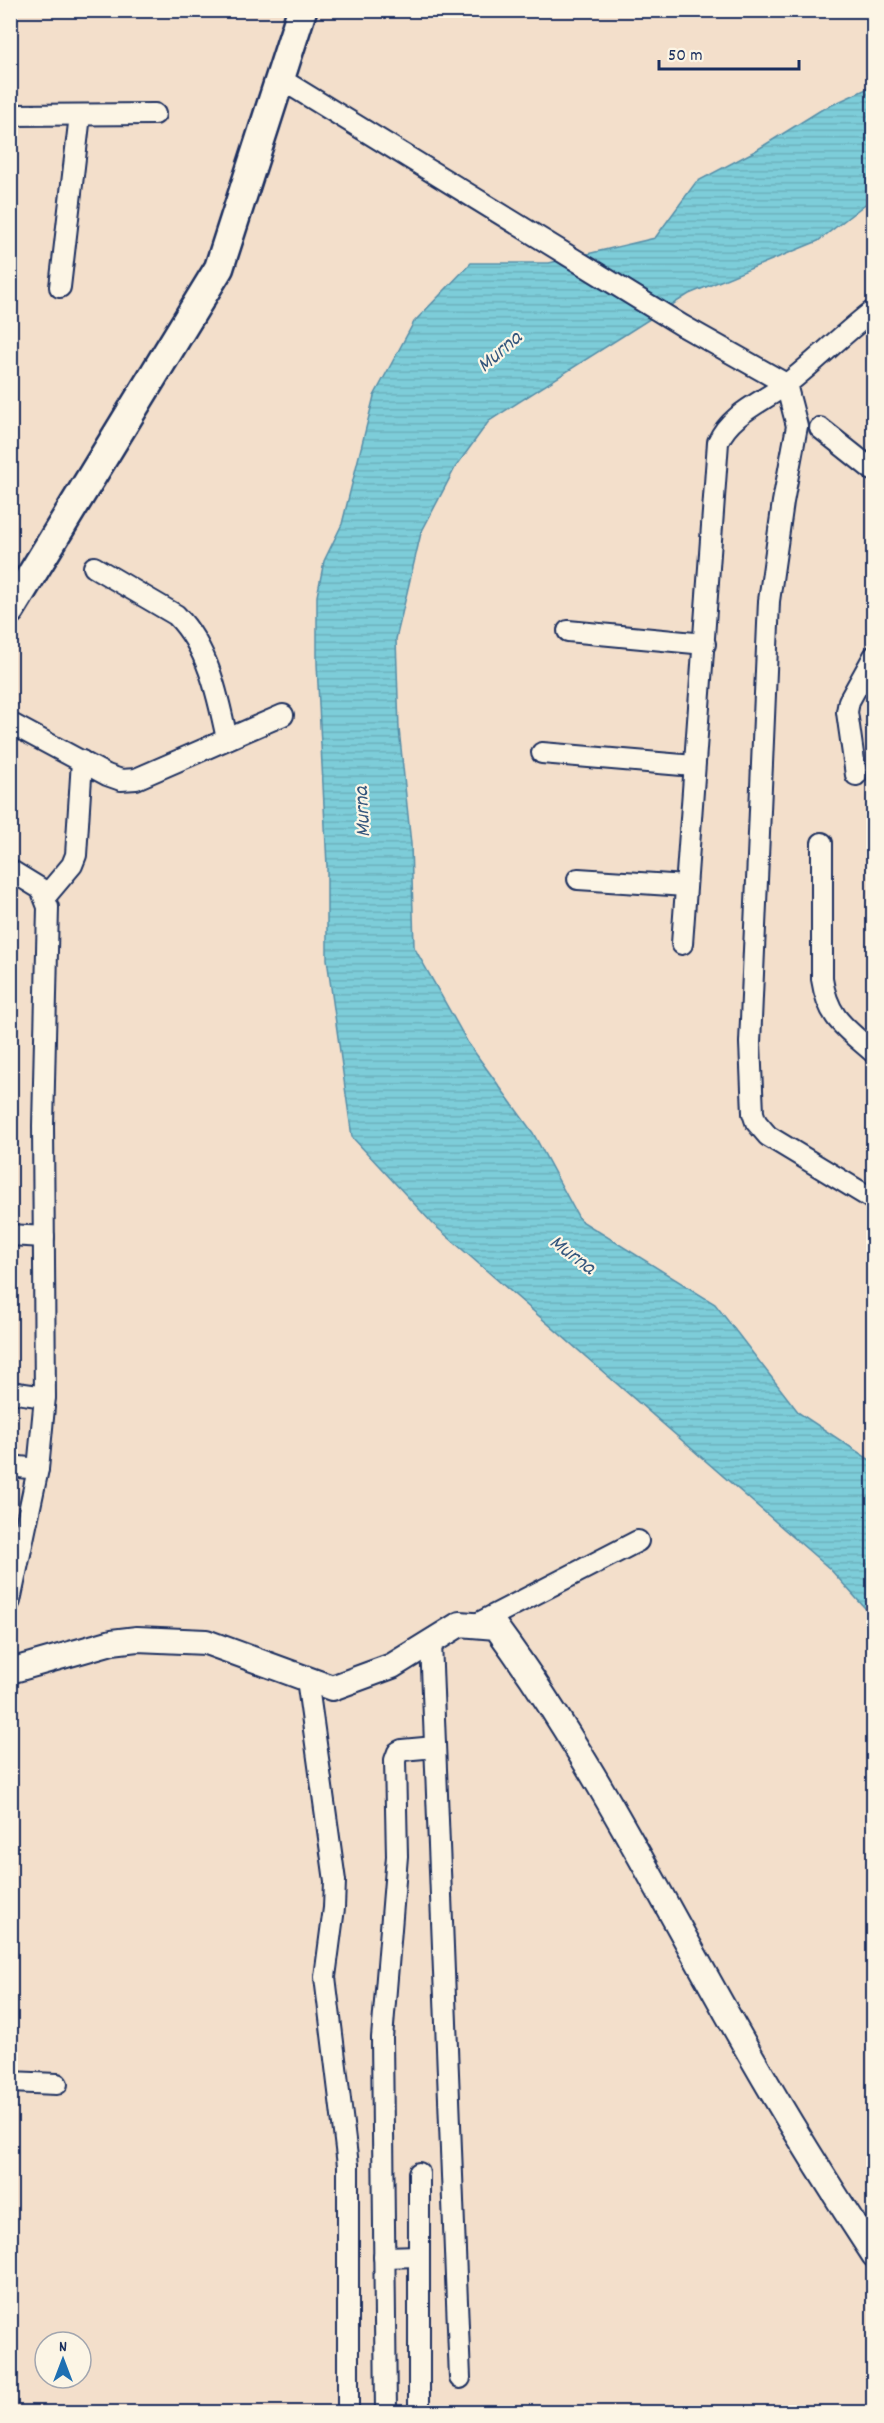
<svg xmlns="http://www.w3.org/2000/svg" width="884" height="2423" font-family="Dekko,sans-serif">
	<style>
		.water { fill: url(#water-rules); stroke: #568ea8; stroke-width: 1.5 }
		.lines { fill: none; stroke-linecap: round; stroke-linejoin: round }
		.minor-casing { stroke: #1b2f5e; stroke-width: 24 }
		.tertiary-casing { stroke: #1b2f5e; stroke-width: 28 }
		.secondary-casing { stroke: #1b2f5e; stroke-width: 33 }
		.minor { stroke: #fcf5e5; stroke-width: 20 }
		.tertiary { stroke: #fcf5e5; stroke-width: 24 }
		.secondary { stroke: #fcf5e5; stroke-width: 28 }
		.labels { text-anchor: middle; stroke-width: 4.5; stroke-linejoin: round; paint-order: stroke }
		.water-label { font-size: 22px; font-style: italic; fill: #34567d; stroke: #fcf5e5 }
	</style>
	<defs>
		<pattern id="water-rules" width="6" height="5" patternUnits="userSpaceOnUse" patternTransform="scale(1.5)"><rect width="6" height="5" fill="#7dcdd9"/><path d="M0 2.5h6" fill="none" stroke="#6bb0bd"/></pattern>
	</defs>
	<rect width="100%" height="100%" fill="#f3dfcb"/>
	<filter id="ink" filterUnits="userSpaceOnUse"><feTurbulence type="fractalNoise" baseFrequency=".0167" numOctaves="2"/><feDisplacementMap in="SourceGraphic" scale="12" xChannelSelector="R" yChannelSelector="G"/><feConvolveMatrix kernelMatrix="1 2 1 2 8 2 1 2 1" color-interpolation-filters="sRGB"/></filter>
	<g filter="url(#ink)">
		<polygon class="water" points="873,86 873,198 818,241 689,294 489,421 455,468 421,533 396,639 399,729 411,844 414,947 468,1043 533,1133 580,1220 715,1304 799,1413 873,1462 873,1617 830,1569 433,1224 352,1137 327,959 327,866 317,664 317,596 324,561 342,524 374,396 414,322 471,263 549,263 655,238 696,182 755,151 821,110"/>
		<g class="lines">
			<defs>
				<g id="minor">
					<polyline points="279,78 683,326 786,384 797,426 783,502 769,601 750,1043 753,1113 756,1122 768,1136 874,1200"/>
					<polyline points="10,115 155,114"/>
					<polyline points="60,287 80,115"/>
					<polyline points="820,428 874,471"/>
					<path d="M94,567L176,615C208,647 218,696 227,739"/>
					<polyline points="568,631 705,644"/>
					<polyline points="10,723 107,775 121,780 136,779 283,715"/>
					<polyline points="542,753 694,766"/>
					<polyline points="856,775 847,712 849,701 874,656"/>
					<path d="M822,843V979C828,1019 846,1028 874,1053"/>
					<polyline points="10,870 41,889 48,907 43,1126 45,1397 38,1469 10,1601"/>
					<polyline points="578,879 686,886"/>
					<polyline points="45,897 72,865 76,855 82,761"/>
					<path d="M682,944L718,442C731,413 763,402 788,383C817,360 844,333 874,310"/>
					<polyline points="10,1235 44,1237"/>
					<polyline points="10,1392 45,1397"/>
					<polyline points="10,1466 38,1469"/>
					<polyline points="475,1625 638,1541"/>
					<polyline points="431,1642 460,2378"/>
					<polyline points="307,1679 335,1881 334,1908 325,1977 348,2165 348,2412"/>
					<polyline points="10,2082 57,2084"/>
					<polyline points="419,2173 419,2412"/>
					<polyline points="384,2257 419,2256"/>
					<polyline points="386,2412 382,2038 397,1856 395,1760 398,1752 402,1750 435,1747"/>
				</g>
				<path id="tertiary" d="M10,1671L112,1642L137,1639L206,1642L332,1688L392,1666L460,1624L496,1627C594,1760 665,1907 747,2049C787,2119 830,2188 874,2255"/>
				<polyline id="secondary" points="10,610 219,268 302,10"/>
			</defs>
			<use href="#minor" class="minor-casing"/>
			<use href="#tertiary" class="tertiary-casing"/>
			<use href="#secondary" class="secondary-casing"/>
			<use href="#minor" class="minor"/>
			<use href="#tertiary" class="tertiary"/>
			<use href="#secondary" class="secondary"/>
		</g>
	</g>
	<g class="labels">
		<g class="water-label">
			<text transform="translate(498 350) rotate(-41)" y="8">Murna</text>
			<text transform="translate(360 812) rotate(-93)" y="8">Murna</text>
			<text transform="translate(574 1253) rotate(37)" y="8">Murna</text>
		</g>
	</g>
	<rect width="884" height="2423" fill="none" stroke="#fcf5e5" stroke-width="36"/>
	<rect x="18" y="18" width="848" height="2387" fill="none" stroke="#1b2f5e" stroke-width="2" filter="url(#ink)"/>
	<g transform="translate(63 2360)"><circle r="28" fill="#fcf5e5" stroke="#a2a6af" stroke-width="1.5"/>
	<path d="M0-4.5L10 22L0 15L-10 22Z" fill="#1f6fb2"/>
	<text y="-9" font-size="16" font-weight="bold" text-anchor="middle" fill="#1b2f5e">N</text>
	</g>
	<path d="M659 60v9h140v-9" fill="none" stroke="#1b2f5e" stroke-width="3"/>
	<text x="668" y="60" font-size="18" fill="#1b2f5e" stroke="#fcf5e5" stroke-width="4.5" paint-order="stroke">50 m</text>
</svg>
